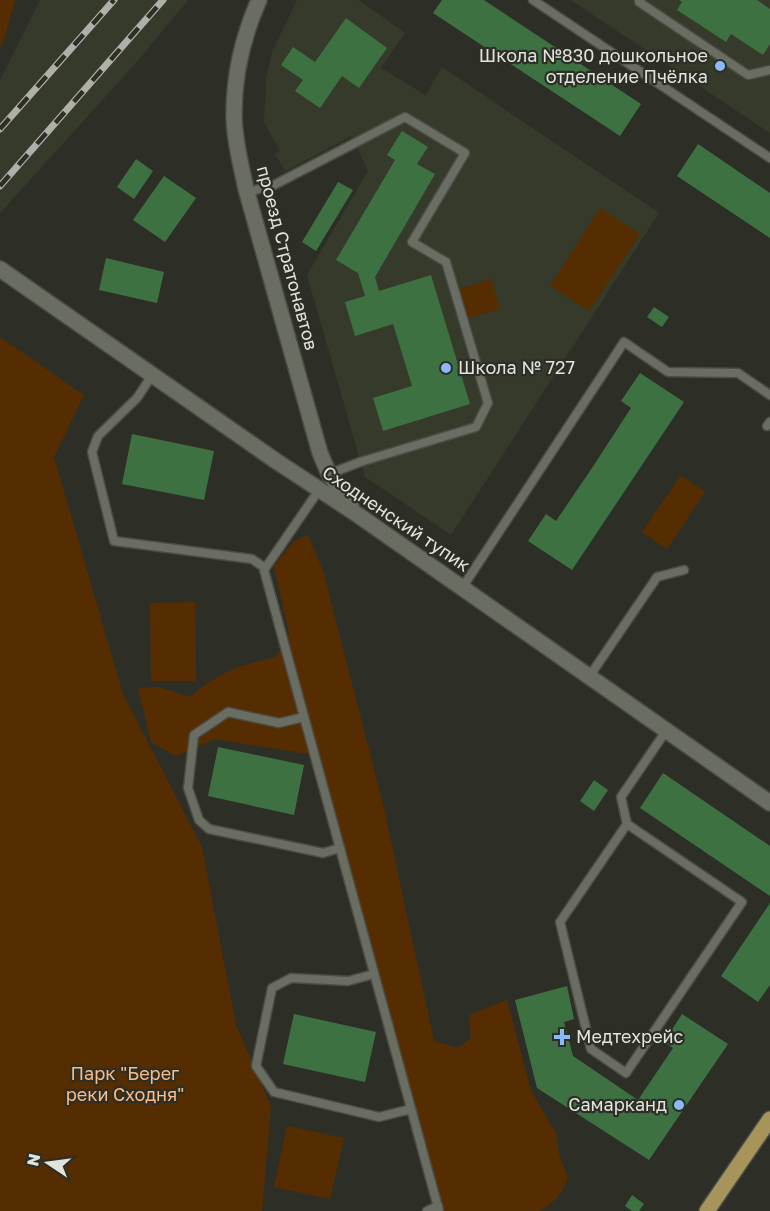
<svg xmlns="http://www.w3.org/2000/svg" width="770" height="1211" font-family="'Golos Text',sans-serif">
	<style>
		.built { fill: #363a2a }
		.green { fill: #562d00 }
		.building { fill: #3e7142 }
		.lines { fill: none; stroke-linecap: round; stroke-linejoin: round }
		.lane-casing { stroke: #4a4c45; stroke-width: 11 }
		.street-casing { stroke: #4a4c45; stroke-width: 18 }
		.primary-casing { stroke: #4a4c45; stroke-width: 18 }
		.lane { stroke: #6a6d62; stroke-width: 8 }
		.street { stroke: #6a6d62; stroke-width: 15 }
		.primary { stroke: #a6945b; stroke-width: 15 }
		.rail-casing { stroke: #aeb0a9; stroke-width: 7 }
		.rail { stroke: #2d2f26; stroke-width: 4.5; stroke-dasharray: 14; stroke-linecap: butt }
		.poi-dot { fill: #8cb9fc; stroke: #2d2f26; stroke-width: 2 }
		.labels { text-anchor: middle; stroke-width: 4.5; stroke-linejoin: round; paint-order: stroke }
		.poi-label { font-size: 18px; fill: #e1e3dd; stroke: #2d2f26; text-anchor: end }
		.street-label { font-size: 18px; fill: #e1e3dd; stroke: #2d2f26 }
		.park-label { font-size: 18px; fill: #f9bc87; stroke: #2d2f26 }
	</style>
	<rect width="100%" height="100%" fill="#2d2f26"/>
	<g class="built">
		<polygon points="40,0 188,0 135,64 0,213 0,80"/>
		<polygon points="297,0 359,0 405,33 381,68 426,95 442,67 659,213 451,535 365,477 307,275 368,171 352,136 285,171 275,154 280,151 264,122 266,79 272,52"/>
		<polygon points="571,0 770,0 770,133"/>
	</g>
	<g class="green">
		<polygon points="0,0 15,0 3,43 0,47"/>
		<polygon points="600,208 640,234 589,311 550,286"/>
		<polygon points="491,279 500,309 468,318 459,289"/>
		<polygon points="0,337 84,395 54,457 123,694 202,847 236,1025 271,1106 262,1211 0,1211"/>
		<polygon points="681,475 705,492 667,549 642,532"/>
		<path d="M308,535L323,571L383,804L434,1041L458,1048L471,1038L469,1015L507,1000L531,1091L556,1133L559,1154L568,1178C560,1196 556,1202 539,1211H442L320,756L215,739L176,756L151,742L138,688L159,687L190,697C220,672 238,666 276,657L289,634L274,566L294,541Z"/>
		<polygon points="195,602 196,681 151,681 150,603"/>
		<polygon points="287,1126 344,1138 330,1199 274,1187"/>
	</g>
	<g class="building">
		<polygon points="442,0 484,0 641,104 620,136 433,13"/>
		<polygon points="679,0 757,0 770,9 770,44 763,55 731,34 726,42 677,10 682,2"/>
		<polygon points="346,18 387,48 359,88 342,76 320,108 295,91 303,80 281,65 293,47 315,62"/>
		<polygon points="402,131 428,147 417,164 435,174 375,277 379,291 431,275 470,404 383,431 373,398 412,386 393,324 355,336 345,302 365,296 358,273 336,260 395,160 387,155"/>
		<polygon points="698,144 770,193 770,238 677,176"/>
		<polygon points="136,159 153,171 134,199 117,187"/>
		<polygon points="164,176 196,198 165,242 133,220"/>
		<polygon points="338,182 353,190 316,251 302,242"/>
		<polygon points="106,258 164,272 157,303 99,290"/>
		<polygon points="654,307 669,317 662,327 647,317"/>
		<polygon points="640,373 684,402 572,570 528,541 546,514 556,521 594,465 631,408 621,401"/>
		<polygon points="132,434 214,451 204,500 122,484"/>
		<polygon points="218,747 304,765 294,815 208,796"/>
		<polygon points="663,773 770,846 770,896 640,808"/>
		<polygon points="594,780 608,790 594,811 580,801"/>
		<polygon points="770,903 770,985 758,1002 721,976"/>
		<polygon points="567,986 574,1019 564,1022 573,1056 638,1100 673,1048 664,1042 682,1014 728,1044 649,1160 537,1088 515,1000"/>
		<polygon points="294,1014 376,1032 365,1082 283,1064"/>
		<polygon points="632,1195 644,1204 639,1211 632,1211 625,1206"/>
	</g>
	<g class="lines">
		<defs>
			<g id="lane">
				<polyline points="533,0 770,158"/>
				<polyline points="639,0 639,2 748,75 770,70"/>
				<polyline points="248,192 274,185 405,117 465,153 412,242 446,262 488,403 476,427 360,462 329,474"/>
				<polyline points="153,374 137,398 98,436 92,452 114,541 252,559 265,568"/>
				<polyline points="767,426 770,422"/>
				<polyline points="319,490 264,570 439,1211"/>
				<polyline points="462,588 624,342 668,372 738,373 770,395"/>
				<polyline points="589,677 657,577 684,570"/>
				<polyline points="304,717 279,723 228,712 194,735 188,788 199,820 209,829 323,853 340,848"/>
				<polyline points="627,824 560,922 591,1049 626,1073 742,902 627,824 621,797 666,731"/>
				<polyline points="374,974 348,981 291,978 272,988 256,1066 274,1092 379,1117 411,1109"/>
				<polyline points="427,1211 438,1206"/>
			</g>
			<g id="street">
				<path d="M259,0C243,36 234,75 234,114C234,139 241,165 246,189L320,453L329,474L351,506"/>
				<polyline points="0,269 276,461 358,515 770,803"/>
			</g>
			<polyline id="primary" points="707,1211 770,1119"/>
		</defs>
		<use href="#lane" class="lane-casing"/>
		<use href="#street" class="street-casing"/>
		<use href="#primary" class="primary-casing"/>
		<use href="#lane" class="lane"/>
		<use href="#street" class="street"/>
		<use href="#primary" class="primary"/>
		<defs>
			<g id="rail">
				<polyline points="0,129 114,0"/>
				<polyline points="0,186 163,0"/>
			</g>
		</defs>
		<use href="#rail" class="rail-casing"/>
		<use href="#rail" class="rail"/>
	</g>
	<g class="poi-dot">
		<circle cx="720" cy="66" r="6"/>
		<circle cx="446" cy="368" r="6"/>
		<path d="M559 1028h6v6h6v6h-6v6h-6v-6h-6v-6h6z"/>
		<circle cx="679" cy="1105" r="6"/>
	</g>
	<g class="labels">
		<g class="poi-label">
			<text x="708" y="62">Школа №830 дошкольное<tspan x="708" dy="21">отделение Пчёлка</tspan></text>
			<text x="458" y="374" text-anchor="start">Школа № 727</text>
			<text x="576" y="1043" text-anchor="start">Медтехрейс</text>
			<text x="667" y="1111">Самарканд</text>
		</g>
		<g class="street-label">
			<text transform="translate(287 258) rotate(75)" y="6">проезд Стратонавтов</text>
			<text transform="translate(396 519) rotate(34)" y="6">Сходненский тупик</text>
		</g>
		<g class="park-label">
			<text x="125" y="1080">Парк "Берег<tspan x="125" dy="21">реки Сходня"</tspan></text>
		</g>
	</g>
	<g transform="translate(48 1163) rotate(283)" stroke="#2d2f26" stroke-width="4.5" paint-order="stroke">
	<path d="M0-4.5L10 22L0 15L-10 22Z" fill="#e1e3dd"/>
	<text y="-9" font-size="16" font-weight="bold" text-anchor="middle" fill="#e1e3dd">N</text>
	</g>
</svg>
